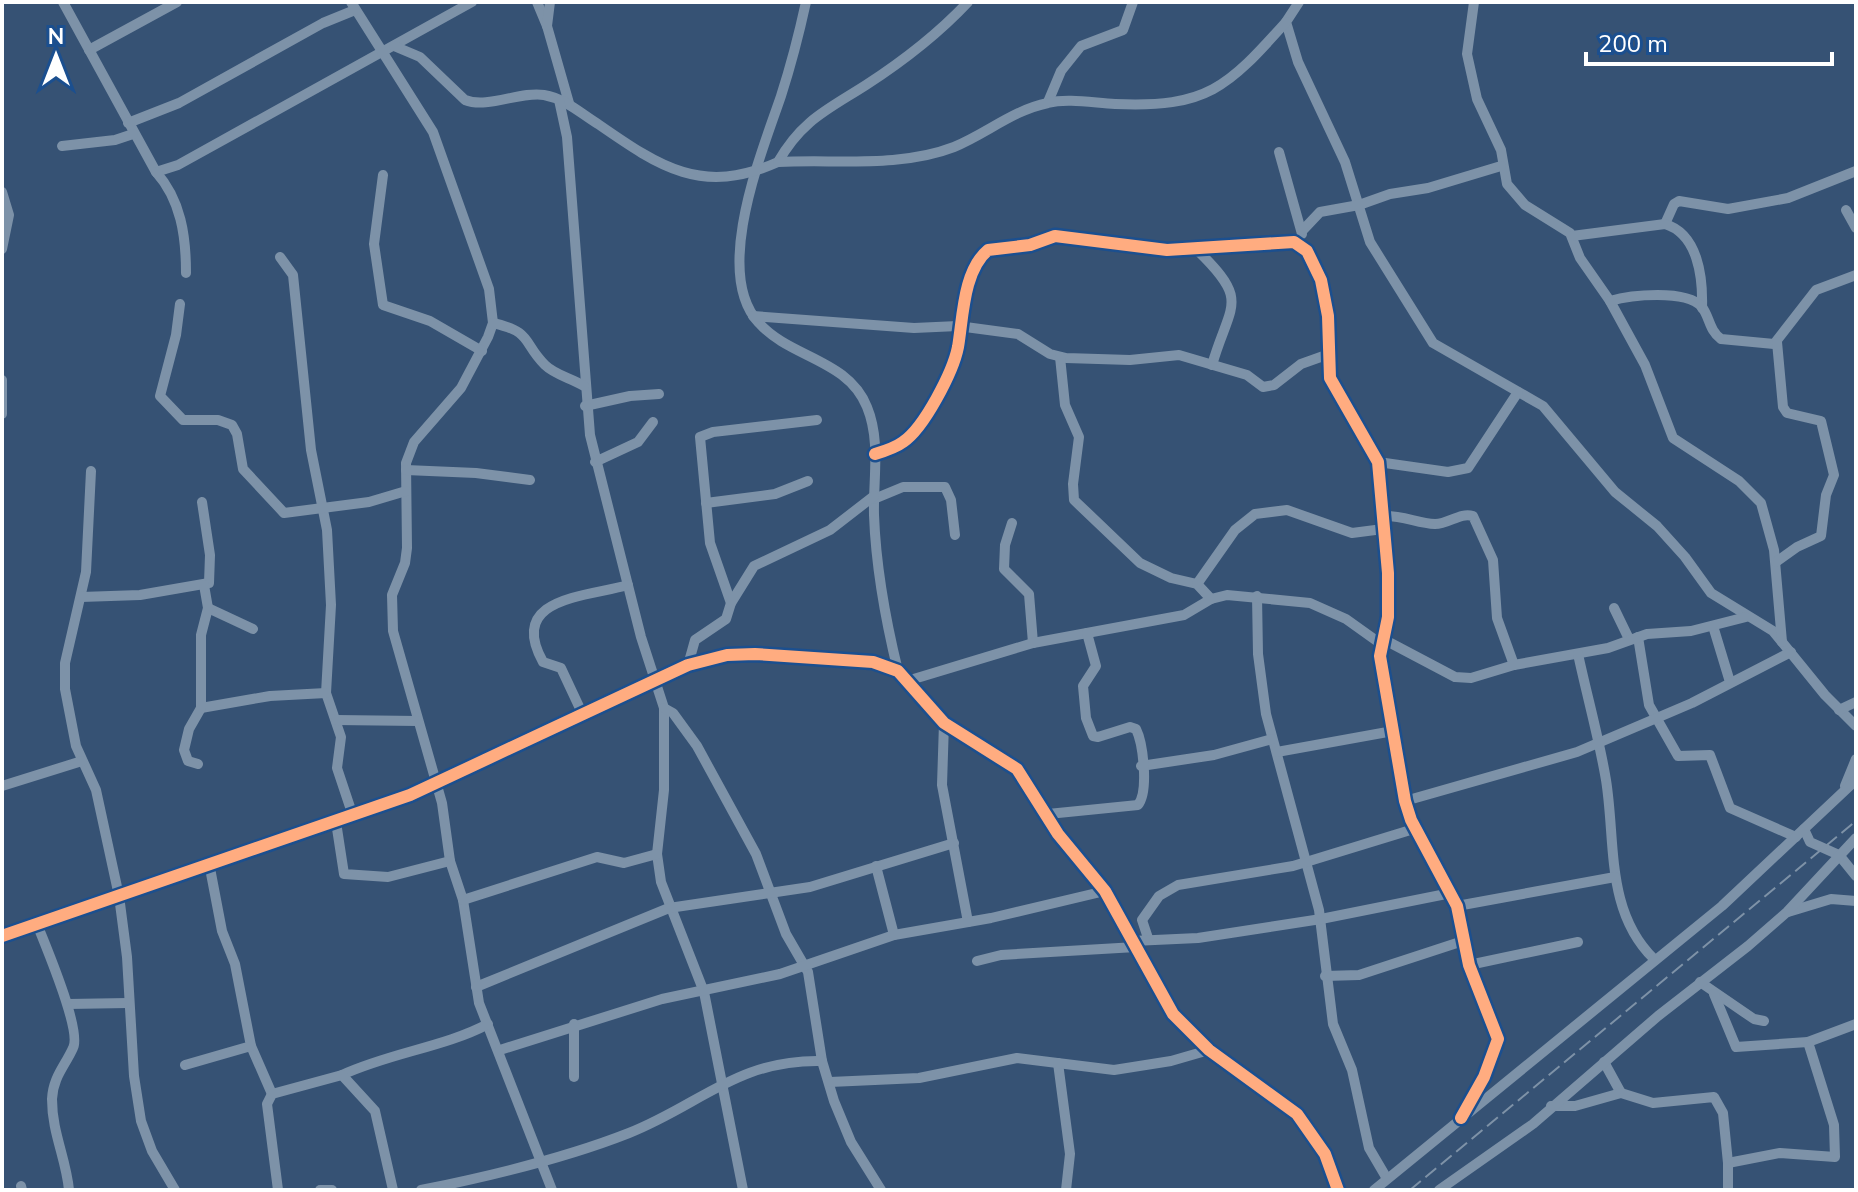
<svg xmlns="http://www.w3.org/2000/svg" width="1858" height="1192" font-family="'Nunito Sans',sans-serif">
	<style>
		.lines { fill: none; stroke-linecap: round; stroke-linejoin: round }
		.minor { stroke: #7d92a8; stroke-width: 10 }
		.rail { stroke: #7e92a7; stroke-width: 2; stroke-dasharray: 14 6; stroke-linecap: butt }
		.cycleway-casing { stroke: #1b4f8f; stroke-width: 17 }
		.cycleway { stroke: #ffac80; stroke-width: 12 }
	</style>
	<rect width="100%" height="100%" fill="#365274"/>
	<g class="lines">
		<g class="minor">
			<polyline points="63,2 156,172 178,165 472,2"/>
			<polyline points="351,2 433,132 489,289 493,323 488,337 461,388 414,442 406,463 407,548 405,563 392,595 393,631 442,803 450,861 463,900 479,1003 552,1190"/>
			<polyline points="537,2 547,26"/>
			<polyline points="550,2 547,26 569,103"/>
			<path d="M806,2C799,34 791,65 781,96C762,152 712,273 759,323C790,358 848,359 867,407C881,441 873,479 874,515C876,569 885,618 898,671"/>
			<polyline points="1299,2 1286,22 1298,62 1345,162 1370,242 1433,343 1543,406 1615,492 1657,526 1685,557 1711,593 1773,631 1825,695 1856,726"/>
			<polyline points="1474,2 1467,54 1477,99 1501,150 1507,184 1525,205 1570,233 1580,258 1610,301 1645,365 1673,438 1739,481 1761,503 1774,550 1782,642"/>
			<path d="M394,46L420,57L465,100C488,109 520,91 544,95C566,99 580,113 598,124C660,167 702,196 778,162C802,120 827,110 866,85C903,61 938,34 968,2"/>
			<polyline points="89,50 177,2"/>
			<polyline points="559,100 567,137 590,435 641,637 664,708 664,790 657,854 661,882 704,992 743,1190"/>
			<polyline points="1048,102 1061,71 1081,46 1123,30 1133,2"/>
			<polyline points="128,123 179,103 323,23 355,10"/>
			<polyline points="62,146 115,140 133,134"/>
			<polyline points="1279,152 1302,234"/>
			<path d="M778,162C835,159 900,168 954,147C986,134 1013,110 1048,103C1067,98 1094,103 1115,104C1207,108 1227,88 1286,22"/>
			<path d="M156,172C181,200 186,236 186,273"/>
			<polyline points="383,175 374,244 383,305 430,321 482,351"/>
			<polyline points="2,192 9,215 2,249"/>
			<polyline points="1846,210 1856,228"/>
			<polyline points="1665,224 1674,204 1679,201 1728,209 1788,198 1856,171"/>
			<polyline points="1303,230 1320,212 1359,205 1390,194 1428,188 1501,166"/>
			<path d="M1572,236L1665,224C1698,234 1703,277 1702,308"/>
			<path d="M1197,250C1251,302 1230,303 1212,365"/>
			<polyline points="280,257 293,275 311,450 327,530 331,605 326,693 341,737 337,768 353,816"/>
			<path d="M1610,301C1630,295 1686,289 1702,307C1710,318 1709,330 1721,339L1774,344L1816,290L1856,275"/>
			<polyline points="180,304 176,335 160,396 183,420 218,420 232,425 237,434 243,469 284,513 369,502 406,491"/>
			<polyline points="753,316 914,328 958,326 1018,334 1050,354 1066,358 1130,360 1179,355 1247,375 1263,387 1274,385 1301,364 1329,354"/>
			<path d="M493,323C533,332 522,342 545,365C555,375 571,378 584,386"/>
			<polyline points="1060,357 1065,405 1079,437 1073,484 1074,500 1140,563 1171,578 1197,584 1211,599"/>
			<polyline points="2,380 2,414"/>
			<polyline points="585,406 630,396 659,394"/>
			<path d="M875,454C885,451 895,448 903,442C924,428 953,372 958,347C963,318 963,271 988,250L1030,245L1055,236L1167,250L1294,242L1307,251L1321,280L1328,316L1330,378L1378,462L1388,573V617L1380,656L1405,801L1411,820L1457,906L1469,965L1498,1039L1484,1077L1461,1118"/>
			<polyline points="595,462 638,442 653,422"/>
			<polyline points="1378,462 1448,472 1468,468 1518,392"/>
			<polyline points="406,470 476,473 530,480"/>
			<polyline points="91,471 86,572 65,663 65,689 76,746 96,790 119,896 127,957 134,1076 141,1121 152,1151 175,1190"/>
			<polyline points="874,499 903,487 945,487 951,500 955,535"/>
			<polyline points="706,503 775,494 808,481"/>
			<path d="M1383,516C1402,515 1417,523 1435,524C1449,524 1460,512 1473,516L1493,560L1497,618L1514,665"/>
			<polyline points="1012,523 1005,545 1004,569 1029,594 1033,643"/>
			<polyline points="1776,562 1797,547 1821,536 1826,495 1834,475 1821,421 1787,413 1783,407 1777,342"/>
			<polyline points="1197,584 1235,530 1255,514 1287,510 1352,533 1383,529"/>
			<polyline points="1257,596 1258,654 1266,714 1319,910 1333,1024 1352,1070 1369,1148 1386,1177"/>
			<polyline points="81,597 140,595 209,583 210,555 202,502"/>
			<polyline points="731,603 710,543 700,437 713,432 817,420"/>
			<polyline points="208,608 253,629"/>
			<polyline points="1614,608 1629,639"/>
			<polyline points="1713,626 1730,682"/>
			<polyline points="1638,637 1649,705 1678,756 1710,755 1730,808 1796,837"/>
			<polyline points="1383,639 1455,677 1471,678 1514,665 1608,648 1647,634 1691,631 1746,617"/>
			<path d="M1578,654C1587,696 1599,738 1606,780C1616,842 1605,911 1654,959"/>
			<polyline points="688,665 695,640 726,619 731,603 754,566 830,530 874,496"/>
			<polyline points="907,681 1033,643 1184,615 1211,599 1227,595 1310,603 1346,619 1381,644"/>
			<polyline points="201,708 270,696 326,693"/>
			<polyline points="664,708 673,713 697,746 756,854 786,934 808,972 822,1061 834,1101 851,1142 881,1190"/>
			<polyline points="1839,710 1856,702"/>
			<path d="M583,715L561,668L543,662C507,597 586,597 628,585"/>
			<polyline points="336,720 418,721"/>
			<polyline points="944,723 942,785 968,922"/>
			<polyline points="1277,752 1393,731"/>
			<polyline points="198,764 188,761 184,750 189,729 201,708 201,635 208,608 204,585"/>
			<polyline points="1141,766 1214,755 1272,739"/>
			<polyline points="2,786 82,761"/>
			<polyline points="1845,786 1856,759"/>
			<polyline points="1405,801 1577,752 1692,703 1791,652"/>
			<path d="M1048,814L1138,805C1149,791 1143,743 1136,729L1130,727L1098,737L1093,736L1086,718L1083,686L1096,666L1087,633"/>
			<polyline points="336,822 344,874 388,877 450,861"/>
			<polyline points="1804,829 1810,842 1839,855 1856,876"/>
			<polyline points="876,866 894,935"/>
			<polyline points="463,900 597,857 624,863 657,854"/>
			<polyline points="1457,906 1615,877"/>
			<polyline points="1788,912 1831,899 1856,901"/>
			<path d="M37,924C45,944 82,1031 73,1048C65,1066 53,1077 52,1099C52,1133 66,1158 69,1190"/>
			<polyline points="2,936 410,795 688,665 727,655 755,654 873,662 898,671 944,723 1017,769 1058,834 1105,891 1173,1014 1209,1050 1297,1114 1325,1154 1338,1190"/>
			<polyline points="1148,938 1142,920 1159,896 1178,885 1293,866 1417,828"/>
			<polyline points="1133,941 1198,938 1321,919 1451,893"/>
			<polyline points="977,961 1001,955 1136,947"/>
			<polyline points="1469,965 1578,942"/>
			<polyline points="1325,976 1359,975 1463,941"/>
			<polyline points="1700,982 1754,1019 1764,1021"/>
			<polyline points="476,987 669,908 810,887 954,843"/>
			<polyline points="1714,994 1736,1047 1808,1042"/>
			<polyline points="68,1004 128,1003"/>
			<polyline points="251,1046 272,1094"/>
			<polyline points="500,1050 662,999 780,974 894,935 991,918 1105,891"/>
			<polyline points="1604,1062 1621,1093"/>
			<polyline points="1058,1063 1070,1154 1066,1190"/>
			<polyline points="185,1065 251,1046 235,964 222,931 209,863"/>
			<path d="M342,1075C389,1053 445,1047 488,1024"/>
			<polyline points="574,1077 574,1024"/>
			<polyline points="830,1082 919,1078 1017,1058 1114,1070 1171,1061 1209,1050"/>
			<polyline points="1551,1106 1575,1106 1621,1093 1653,1103 1714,1097 1723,1113 1728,1163"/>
			<polyline points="21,1186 22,1190"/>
			<polyline points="278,1190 267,1104 272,1094 342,1075 375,1111 393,1190"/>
			<polyline points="320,1190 332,1190"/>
			<path d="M421,1190C491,1176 563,1159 629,1133C700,1105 738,1059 822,1061"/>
			<polyline points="1374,1190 1722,906 1856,780"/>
			<polyline points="1439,1190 1533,1124 1658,1016 1748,946 1787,912 1856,838"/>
			<polyline points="1728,1190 1728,1163 1780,1153 1835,1157 1834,1125 1808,1042 1856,1024"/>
		</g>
		<polyline class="rail" points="1410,1190 1856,821"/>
		<defs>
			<g id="cycleway">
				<path d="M875,454C885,451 895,448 903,442C924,428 953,372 958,347C963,318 963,271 988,250L1030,245L1055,236L1167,250L1294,242L1307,251L1321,280L1328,316L1330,378L1378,462L1388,573V617L1380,656L1405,801L1411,820L1457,906L1469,965L1498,1039L1484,1077L1461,1118"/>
				<polyline points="2,936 410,795 688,665 727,655 755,654 873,662 898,671 944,723 1017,769 1058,834 1105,891 1173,1014 1209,1050 1297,1114 1325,1154 1338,1190"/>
			</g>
		</defs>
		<use href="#cycleway" class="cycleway-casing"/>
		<use href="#cycleway" class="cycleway"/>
	</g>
	<rect width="1858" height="1192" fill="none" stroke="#ffffff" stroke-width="8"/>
	<g transform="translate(56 56)" stroke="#1b4f8f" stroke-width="6" paint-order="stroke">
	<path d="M0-6L14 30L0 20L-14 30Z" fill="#ffffff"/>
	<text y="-12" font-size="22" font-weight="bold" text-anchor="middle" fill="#ffffff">N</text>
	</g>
	<path d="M1586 52v12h246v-12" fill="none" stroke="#ffffff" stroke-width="4"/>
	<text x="1598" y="52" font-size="24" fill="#ffffff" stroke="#1b4f8f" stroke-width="6" paint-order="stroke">200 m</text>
</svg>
